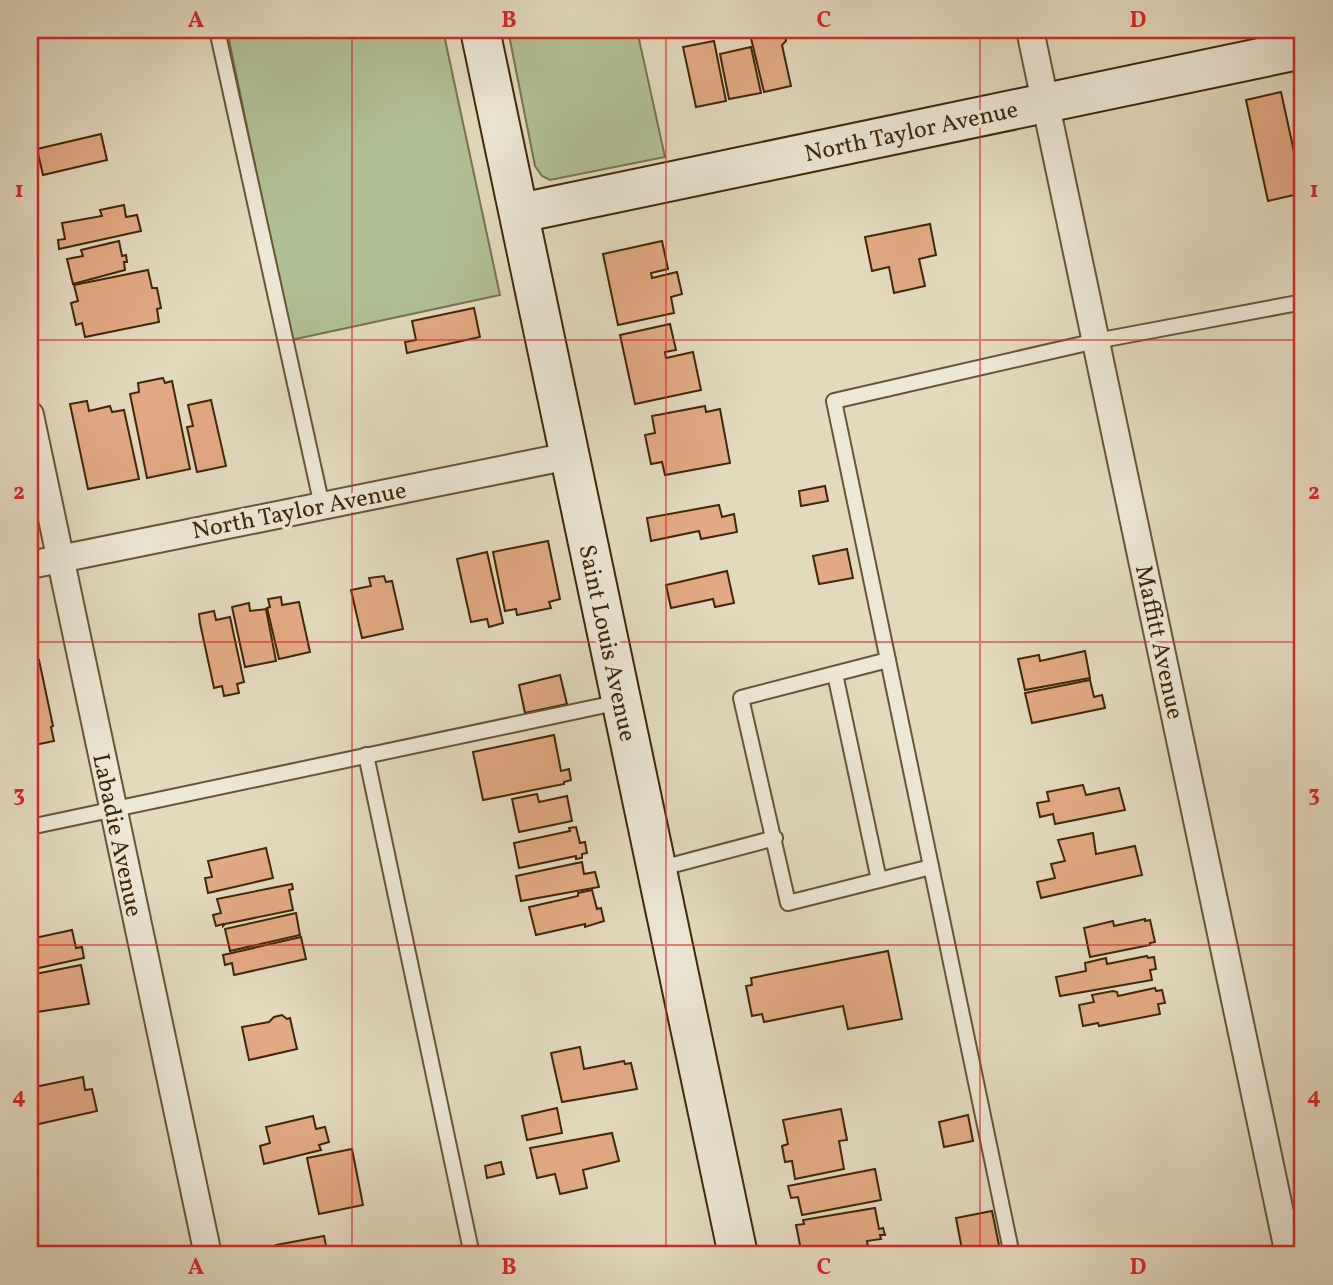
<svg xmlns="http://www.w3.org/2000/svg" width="1333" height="1285" font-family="Vollkorn,serif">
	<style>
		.green { fill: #b1c093; stroke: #78744d; stroke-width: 2 }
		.building { fill: #e2aa84; stroke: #3f2707; stroke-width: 2 }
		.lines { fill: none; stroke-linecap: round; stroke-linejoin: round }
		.lane-casing { stroke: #685435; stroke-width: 18 }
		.street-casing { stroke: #685435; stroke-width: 30 }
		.secondary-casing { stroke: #3f2707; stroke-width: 42 }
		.lane { stroke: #ede7d5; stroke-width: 14 }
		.street { stroke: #ede7d5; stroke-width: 26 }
		.secondary { stroke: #ede7d5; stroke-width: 38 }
		.grid { fill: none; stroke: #d62828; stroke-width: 2; stroke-opacity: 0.55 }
		.labels { text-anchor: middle; stroke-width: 7; stroke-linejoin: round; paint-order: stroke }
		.street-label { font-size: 24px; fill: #3f2707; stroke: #ede7d5 }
		.neatline { fill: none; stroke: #d62828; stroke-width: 2.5 }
		.grid-label { font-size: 23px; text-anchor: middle; font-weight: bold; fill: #d62828 }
	</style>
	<rect width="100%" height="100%" fill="#e3dabe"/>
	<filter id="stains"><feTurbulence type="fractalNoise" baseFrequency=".00286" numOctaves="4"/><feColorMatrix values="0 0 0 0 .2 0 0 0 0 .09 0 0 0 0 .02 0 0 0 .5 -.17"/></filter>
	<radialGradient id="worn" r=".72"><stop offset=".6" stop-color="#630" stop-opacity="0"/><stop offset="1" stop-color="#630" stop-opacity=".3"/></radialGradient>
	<g class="green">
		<polygon points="227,30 443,30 500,295 291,340"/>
		<polygon points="508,30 637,30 665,157 550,180 542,176 535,166"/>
	</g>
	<g class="building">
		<polygon points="749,30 784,30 786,41 782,45 791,86 764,92"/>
		<polygon points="714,41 726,101 696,107 683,47"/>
		<polygon points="751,47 761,93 729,99 720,54"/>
		<polygon points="1281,92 1303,193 1268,201 1246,100"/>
		<polygon points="101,134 107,160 43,175 37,149"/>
		<polygon points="124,205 126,217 137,215 141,231 59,249 58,240 65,239 62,223 102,216 100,210"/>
		<polygon points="930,224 936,255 919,259 925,286 894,293 889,267 872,271 865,237"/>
		<polygon points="119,241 122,256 126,255 127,262 124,262 125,270 73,284 67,259 83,256 81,250"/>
		<polygon points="662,241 668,269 651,273 652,278 677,272 682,294 671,297 674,313 618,325 603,254"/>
		<polygon points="148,270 152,288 157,288 161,308 157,309 159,322 85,337 82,323 76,325 71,303 78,301 74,285"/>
		<polygon points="474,308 480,337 407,353 405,342 416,340 412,321"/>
		<polygon points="670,324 676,350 665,352 666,358 693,352 701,390 635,404 620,335"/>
		<polygon points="163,378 165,383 172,381 190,469 147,478 130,394 139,392 138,383"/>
		<polygon points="211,400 226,466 197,472 187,427 193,426 188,405"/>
		<polygon points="87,401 89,411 110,406 112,412 124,410 139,479 88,489 70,404"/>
		<polygon points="705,406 706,412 720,409 730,463 665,475 662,462 651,464 645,435 655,433 652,416"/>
		<polygon points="825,486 828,501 801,506 799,491"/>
		<polygon points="719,505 722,517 734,514 737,532 701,539 699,531 651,541 647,518"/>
		<polygon points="548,541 560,599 549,602 551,608 517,615 516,609 505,611 493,552"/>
		<polygon points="847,549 853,578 819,584 813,556"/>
		<polygon points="487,552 503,623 489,627 487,619 471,622 457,559"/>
		<polygon points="727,571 734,603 715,607 713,599 671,608 666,585"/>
		<polygon points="384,576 386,582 392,581 403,629 362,638 351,590 371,586 369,578"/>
		<polygon points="281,597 282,605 299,602 310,652 279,659 267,608 270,607 268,599"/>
		<polygon points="249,603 250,611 266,609 276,661 245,667 232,607"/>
		<polygon points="214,611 216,620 230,617 244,682 237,684 239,693 224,696 222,686 214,688 200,623 199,614"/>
		<polygon points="1085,651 1090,678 1025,690 1018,659 1039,655 1040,661"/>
		<polygon points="34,656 35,661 39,660 53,726 51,727 54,741 30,746 30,657"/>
		<polygon points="560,675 567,704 525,713 519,685"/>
		<polygon points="1090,680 1094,697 1102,695 1105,708 1032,723 1025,693"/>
		<polygon points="554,735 561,771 569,769 571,780 564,782 564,784 483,800 473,752"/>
		<polygon points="1083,785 1086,795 1119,788 1125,810 1055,824 1053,814 1040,817 1037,803 1049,801 1047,792"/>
		<polygon points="537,794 539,802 567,796 572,821 519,832 512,799"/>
		<polygon points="576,827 580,843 585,842 587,853 582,854 582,858 576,859 576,856 519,868 514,843 570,831 569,828"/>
		<polygon points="1093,833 1096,854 1135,846 1142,875 1041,898 1037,882 1055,878 1051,864 1065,861 1058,840"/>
		<polygon points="266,848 273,878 208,893 205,878 212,877 208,861"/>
		<polygon points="582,862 584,874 595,872 599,887 521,901 516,876"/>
		<polygon points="292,884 293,889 289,890 293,910 225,924 223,926 223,924 216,926 213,915 221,913 217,899"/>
		<polygon points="592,890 597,909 601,908 604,921 585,927 585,924 536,935 529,907 578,896 578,893"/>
		<polygon points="296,913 300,935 230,951 225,929"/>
		<polygon points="1145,919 1145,921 1150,920 1155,942 1150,943 1150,945 1090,957 1084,928 1113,921 1114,926"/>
		<polygon points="72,930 76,948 82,947 84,958 30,970 30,939"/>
		<polygon points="301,937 306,959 234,975 232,963 225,965 223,955"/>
		<polygon points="888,951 902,1019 848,1029 843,1006 764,1022 762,1014 752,1016 746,986 752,985 751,978"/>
		<polygon points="1147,956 1148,958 1154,957 1156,969 1150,970 1152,980 1060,996 1056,977 1086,971 1085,963 1106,958 1107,964"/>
		<polygon points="81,965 89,1004 30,1013 30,975"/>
		<polygon points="1155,988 1156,991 1162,990 1165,1003 1158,1004 1160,1014 1099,1026 1098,1023 1083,1026 1079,1005 1094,1002 1092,995 1113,991 1117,992 1118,996"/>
		<polygon points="282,1015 287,1019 290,1018 297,1049 249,1060 242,1027 269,1022 274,1017"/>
		<polygon points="580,1047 584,1069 624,1061 625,1064 631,1063 637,1089 562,1102 551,1053"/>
		<polygon points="83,1077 85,1090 92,1089 97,1111 30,1126 30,1088"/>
		<polygon points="557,1108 562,1133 527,1140 522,1116"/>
		<polygon points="841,1109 847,1140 839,1141 844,1169 795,1179 792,1161 785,1162 782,1146 788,1144 783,1120"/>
		<polygon points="968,1115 973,1141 944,1147 939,1122"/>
		<polygon points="313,1116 316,1129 325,1127 329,1142 319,1145 321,1150 264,1164 260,1146 270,1143 266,1127"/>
		<polygon points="612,1133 619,1161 583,1170 587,1188 560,1194 555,1174 537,1178 530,1148"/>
		<polygon points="352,1149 363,1205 319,1214 307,1158"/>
		<polygon points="501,1162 504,1174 487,1178 485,1166"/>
		<polygon points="875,1169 881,1200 802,1215 798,1197 791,1198 788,1186"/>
		<polygon points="875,1208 879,1229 883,1228 885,1235 880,1235 881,1239 867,1241 869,1253 802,1255 796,1225 804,1224 803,1220"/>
		<polygon points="992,1211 1001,1255 963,1255 956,1218"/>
		<polygon points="324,1236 328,1255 278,1255 276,1245"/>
	</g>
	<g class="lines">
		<defs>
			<g id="lane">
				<polyline points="217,30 322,506"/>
				<polyline points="888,660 741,698 788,903 931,867"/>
				<polyline points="835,674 879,880"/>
				<polyline points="366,755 472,1255"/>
				<polyline points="30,827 620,702"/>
				<polyline points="658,869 775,838"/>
				<polyline points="1012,1255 834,401 1096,341 1303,302"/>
			</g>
			<g id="street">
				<polyline points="1030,30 1289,1255"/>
				<polyline points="30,415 208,1255"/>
				<polyline points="30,565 569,456"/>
			</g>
			<g id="secondary">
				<polyline points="480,30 738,1255"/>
				<polyline points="520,213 1303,49"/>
			</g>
		</defs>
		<use href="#lane" class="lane-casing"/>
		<use href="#street" class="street-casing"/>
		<use href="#secondary" class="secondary-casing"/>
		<use href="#lane" class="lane"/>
		<use href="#street" class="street"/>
		<use href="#secondary" class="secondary"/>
	</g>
	<path class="grid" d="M352,30V1255M666,30V1255M980,30V1255M30,340H1303M30,642H1303M30,945H1303"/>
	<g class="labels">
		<g class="street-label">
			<text transform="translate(911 131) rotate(-12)" y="8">North Taylor Avenue</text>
			<text transform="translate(299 510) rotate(-11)" y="8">North Taylor Avenue</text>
			<text transform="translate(1160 642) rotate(78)" y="8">Maffitt Avenue</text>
			<text transform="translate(608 643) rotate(78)" y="8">Saint Louis Avenue</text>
			<text transform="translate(118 835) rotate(78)" y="8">Labadie Avenue</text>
		</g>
	</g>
	<rect width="1333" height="1285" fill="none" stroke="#e3dabe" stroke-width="77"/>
	<rect x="38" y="38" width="1256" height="1208" class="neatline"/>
	<g class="grid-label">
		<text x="196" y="27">A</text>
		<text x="509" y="27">B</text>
		<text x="824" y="27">C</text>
		<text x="1138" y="27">D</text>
		<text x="19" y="197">1</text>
		<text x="1314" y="197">1</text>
		<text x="19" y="499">2</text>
		<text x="1314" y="499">2</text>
		<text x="19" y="801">3</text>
		<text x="1314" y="801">3</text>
		<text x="19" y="1103">4</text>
		<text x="1314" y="1103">4</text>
		<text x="196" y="1274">A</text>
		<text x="509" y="1274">B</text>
		<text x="824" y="1274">C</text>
		<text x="1138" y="1274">D</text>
	</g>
	<rect width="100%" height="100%" filter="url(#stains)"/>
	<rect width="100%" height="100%" fill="url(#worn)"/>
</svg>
